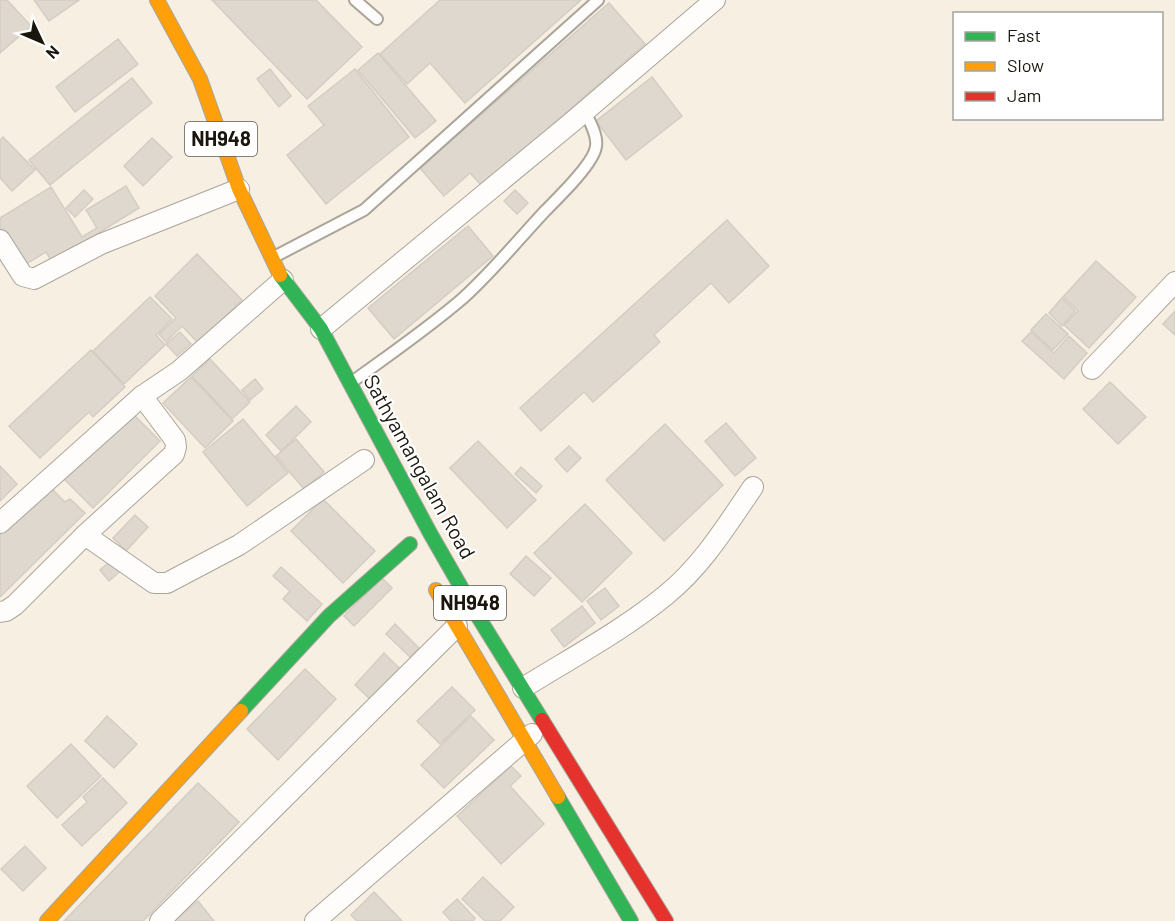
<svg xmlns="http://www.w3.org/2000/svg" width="1175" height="921" font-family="Barlow,sans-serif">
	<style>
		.building { fill: #ded8ce; stroke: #d4cdc3; stroke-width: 1.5 }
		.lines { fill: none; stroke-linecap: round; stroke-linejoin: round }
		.lane-casing { stroke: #aaa49a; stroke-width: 14 }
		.street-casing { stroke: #aaa49a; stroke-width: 22 }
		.fast-casing { stroke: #aaa49a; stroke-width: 16 }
		.slow-casing { stroke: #aaa49a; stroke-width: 16 }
		.jam-casing { stroke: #aaa49a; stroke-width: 16 }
		.lane { stroke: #fefdfb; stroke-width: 10 }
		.street { stroke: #fefdfb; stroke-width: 20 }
		.fast { stroke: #30b455; stroke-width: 14 }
		.slow { stroke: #ff9f0a; stroke-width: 14 }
		.jam { stroke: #e5322d; stroke-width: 14 }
		.labels { text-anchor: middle; stroke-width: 4.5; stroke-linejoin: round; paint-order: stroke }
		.shield { fill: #fff; stroke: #5f5c56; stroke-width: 1.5 }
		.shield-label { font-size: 20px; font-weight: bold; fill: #1a160d }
		.street-label { font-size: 21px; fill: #1a160d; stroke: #fff }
	</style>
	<rect width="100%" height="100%" fill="#f7efe2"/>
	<g class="building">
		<polygon points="0,0 7,0 31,26 0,53"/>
		<polygon points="34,0 79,0 49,21"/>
		<polygon points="212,0 316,0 362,47 307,99"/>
		<polygon points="440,0 581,0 465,103 430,63 407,84 380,54"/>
		<polygon points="609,3 645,44 482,186 470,173 444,196 420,168"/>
		<polygon points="118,39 138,64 75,112 56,87"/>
		<polygon points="378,53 436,121 415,138 358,70"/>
		<polygon points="270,69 291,96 279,107 257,79"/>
		<polygon points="355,69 409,137 326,204 287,155 324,125 308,106"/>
		<polygon points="652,77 682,116 626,160 596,121"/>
		<polygon points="132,78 152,103 50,185 29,160"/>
		<polygon points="3,137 35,170 12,191 0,178 0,140"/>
		<polygon points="152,138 172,157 143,186 124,166"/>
		<polygon points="126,186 139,208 52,262 46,252 21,267 0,233 0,218 51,187 82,237 97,228 86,210"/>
		<polygon points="84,190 93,199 75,217 66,208"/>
		<polygon points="515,190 528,203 517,214 504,201"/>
		<polygon points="727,220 769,266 729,303 711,283 654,335 660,342 593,402 584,392 541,431 520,408"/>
		<polygon points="468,226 493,256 394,339 368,308"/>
		<polygon points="197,254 242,300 198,343 182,326 166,342 159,334 176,318 155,296"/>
		<polygon points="1096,261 1136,297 1089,348 1064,325 1078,311 1063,297"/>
		<polygon points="150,297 172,319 156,335 165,345 124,384 93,351"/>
		<polygon points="1062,298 1075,311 1062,326 1049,313"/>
		<polygon points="1175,311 1175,335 1163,324"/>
		<polygon points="1046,314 1068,334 1053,350 1031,330"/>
		<polygon points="180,332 191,344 177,356 166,344"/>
		<polygon points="1031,332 1054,353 1069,336 1087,353 1064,379 1022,341"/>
		<polygon points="91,350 125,387 93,417 89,412 40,458 9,426"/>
		<polygon points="210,359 250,402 232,419 192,376"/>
		<polygon points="191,377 233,421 205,448 163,403"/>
		<polygon points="255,379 263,389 250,400 242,390"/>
		<polygon points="1110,382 1146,417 1118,444 1083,409"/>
		<polygon points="296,406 311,422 281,451 266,435"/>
		<polygon points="131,412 160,441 93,508 63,478"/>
		<polygon points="243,419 288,473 247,506 203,452"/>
		<polygon points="726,423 756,458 735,476 705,441"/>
		<polygon points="665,424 723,485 664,541 606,480"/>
		<polygon points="296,439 324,472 304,489 276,456"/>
		<polygon points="478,441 536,500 507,528 450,468"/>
		<polygon points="569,446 581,458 567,472 555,459"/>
		<polygon points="0,466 17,484 0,501"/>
		<polygon points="521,467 542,486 536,493 515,474"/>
		<polygon points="47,484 65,502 70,499 85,513 0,597 0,530"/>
		<polygon points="323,499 375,551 343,583 291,531"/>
		<polygon points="585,504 632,553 582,602 534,553"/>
		<polygon points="135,515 148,527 126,551 113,538"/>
		<polygon points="526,556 551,578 534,596 510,574"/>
		<polygon points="114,558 123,569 109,581 100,570"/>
		<polygon points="281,567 322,604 307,621 283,599 290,591 273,576"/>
		<polygon points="382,578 392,588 354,626 344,616"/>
		<polygon points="605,588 619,606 601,620 587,601"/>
		<polygon points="582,606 595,623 564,647 551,630"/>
		<polygon points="395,624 419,648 410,657 386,634"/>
		<polygon points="384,653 401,670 372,701 355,685"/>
		<polygon points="305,669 336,699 278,760 247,729"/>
		<polygon points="452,687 475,710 440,744 417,721"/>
		<polygon points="107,716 137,744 114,768 85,741"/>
		<polygon points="471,716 494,740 444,788 421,765"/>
		<polygon points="71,744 101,776 57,818 27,786"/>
		<polygon points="511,766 521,776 510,786 544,824 501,864 457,816"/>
		<polygon points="103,778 127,803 82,846 62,825 87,802 83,797"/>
		<polygon points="198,783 239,822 143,921 64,921"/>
		<polygon points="25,846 46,868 23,891 1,869"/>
		<polygon points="483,877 514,907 500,921 485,921 462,899"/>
		<polygon points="374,892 402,921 357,921 351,915"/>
		<polygon points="457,899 475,918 473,921 451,921 443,912"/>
		<polygon points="198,901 214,921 174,921"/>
	</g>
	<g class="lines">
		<defs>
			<g id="lane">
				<polyline points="355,0 377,19"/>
				<polyline points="274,257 364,210 598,0"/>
				<path d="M352,382C389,355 427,329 462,299C492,272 518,240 546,210C559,197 595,162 596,146C598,135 589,121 585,111"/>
			</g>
			<g id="street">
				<polyline points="0,240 23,276 34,279 101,244 239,189"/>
				<polyline points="321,329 571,123 715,0"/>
				<polyline points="1092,369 1175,282"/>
				<polyline points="0,523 142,396 179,371 283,280"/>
				<polyline points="85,535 154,583 167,583 239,545 364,460"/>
				<polyline points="0,612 6,611 15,605 85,535 174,454 176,447 175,440 142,396"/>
				<path d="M523,688C571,658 622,631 666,595C702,566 727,525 753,487"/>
				<polyline points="160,921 457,626"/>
				<polyline points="315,921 532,734"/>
			</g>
			<g id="fast">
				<polyline points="280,275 321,329 430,533 477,615 542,720"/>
				<polyline points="241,711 329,616 410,544"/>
				<polyline points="558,797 631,921"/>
			</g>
			<g id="slow">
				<polyline points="157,0 200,79 239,189 280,275"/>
				<polyline points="436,590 558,797"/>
				<polyline points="47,921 241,711"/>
			</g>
			<polyline id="jam" points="542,720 666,921"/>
		</defs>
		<use href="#lane" class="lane-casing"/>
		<use href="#street" class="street-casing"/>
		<use href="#fast" class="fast-casing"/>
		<use href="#slow" class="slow-casing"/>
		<use href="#jam" class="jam-casing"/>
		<use href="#lane" class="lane"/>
		<use href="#street" class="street"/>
		<use href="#fast" class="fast"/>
		<use href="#slow" class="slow"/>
		<use href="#jam" class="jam"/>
	</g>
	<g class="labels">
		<g class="shield">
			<rect x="185" y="122" width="72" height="34" rx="4.5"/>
			<rect x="434" y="586" width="72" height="34" rx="4.5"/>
		</g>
		<g class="shield-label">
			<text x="221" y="146">NH948</text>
			<text x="470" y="610">NH948</text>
		</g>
		<g class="street-label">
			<text transform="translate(419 467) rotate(61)" y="7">Sathyamangalam Road</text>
		</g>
	</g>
	<rect x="953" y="12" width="210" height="108" fill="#ffffff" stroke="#a3a29e" stroke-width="1.5"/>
	<rect x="965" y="32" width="30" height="9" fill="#30b455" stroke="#a3a29e" stroke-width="1.5"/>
	<text x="1007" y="42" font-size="18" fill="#1a160d">Fast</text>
	<rect x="965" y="62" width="30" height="9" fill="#ff9f0a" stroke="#a3a29e" stroke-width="1.5"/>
	<text x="1007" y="72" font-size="18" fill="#1a160d">Slow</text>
	<rect x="965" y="92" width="30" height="9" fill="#e5322d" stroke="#a3a29e" stroke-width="1.5"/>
	<text x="1007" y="102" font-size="18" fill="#1a160d">Jam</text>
	<g transform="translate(42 42) rotate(134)" stroke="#ffffff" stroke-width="4.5" paint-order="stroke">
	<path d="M0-4.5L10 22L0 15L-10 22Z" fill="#1a160d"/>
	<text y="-9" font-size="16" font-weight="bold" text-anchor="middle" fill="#1a160d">N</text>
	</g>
</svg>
